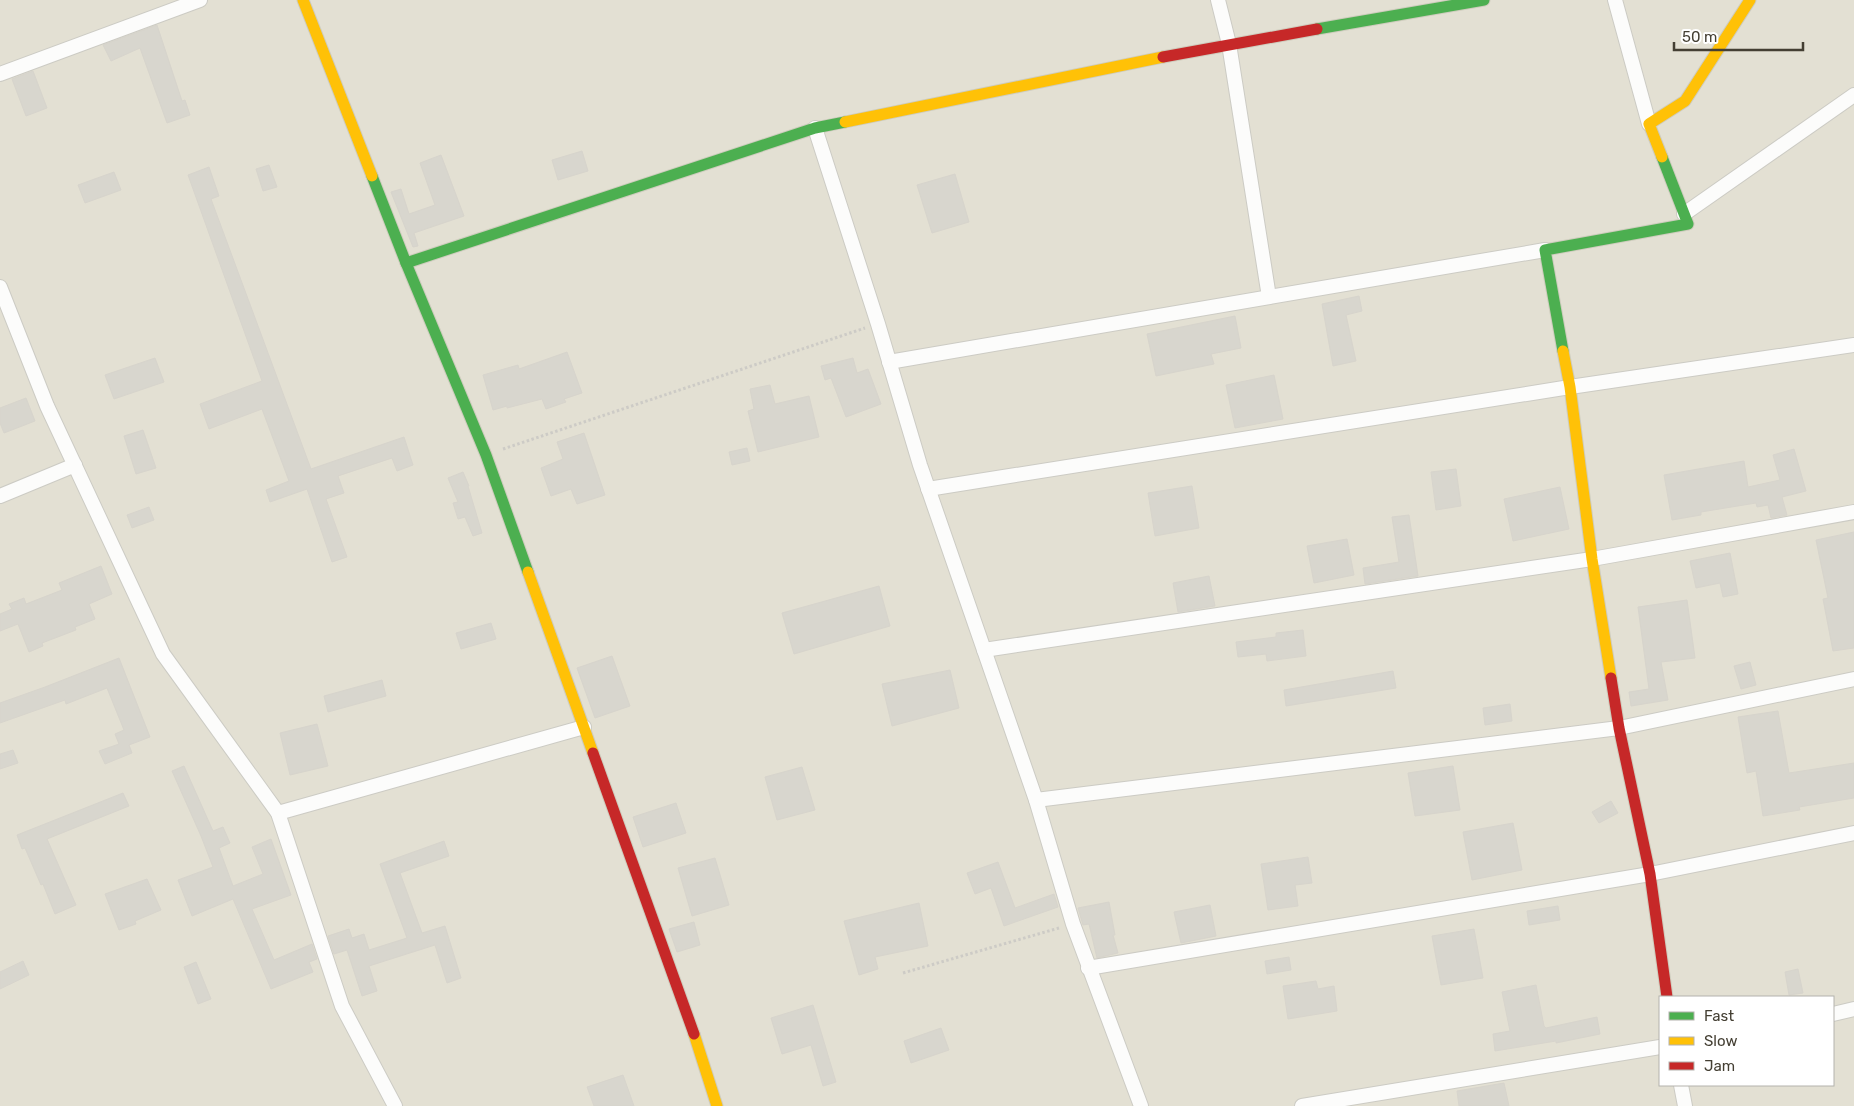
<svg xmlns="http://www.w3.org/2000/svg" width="1854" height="1106" font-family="Rubik,sans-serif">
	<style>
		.residential { fill: #e3e0d3; fill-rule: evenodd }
		.building { fill: #d8d6ce; stroke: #d7d4cc }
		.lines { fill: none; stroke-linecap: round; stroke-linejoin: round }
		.street-casing { stroke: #cccbc4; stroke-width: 16 }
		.fast-casing { stroke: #ceccbd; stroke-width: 13 }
		.slow-casing { stroke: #ceccbd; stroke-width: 13 }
		.jam-casing { stroke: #ceccbd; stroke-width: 13 }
		.path { stroke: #cdcbc6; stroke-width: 3; stroke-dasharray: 2.5 2.5; stroke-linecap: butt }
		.street { stroke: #fcfcfb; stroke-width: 14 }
		.fast { stroke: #4caf50; stroke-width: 11 }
		.slow { stroke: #ffc107; stroke-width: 11 }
		.jam { stroke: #c62828; stroke-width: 11 }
	</style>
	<rect width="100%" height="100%" fill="#eeede6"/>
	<path class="residential" d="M0,0H1854V1106H0ZM1660,997H1833V1085H1660Z"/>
	<g class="building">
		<polygon points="157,25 182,101 185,100 190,115 167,123 140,48 111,61 103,45"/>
		<polygon points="33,71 47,108 26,116 12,79"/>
		<polygon points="582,151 588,171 558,180 552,160"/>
		<polygon points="441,155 464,216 414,233 418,246 413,247 391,192 401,189 409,214 435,205 420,163"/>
		<polygon points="269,165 277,187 263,191 256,169"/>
		<polygon points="209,167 219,196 211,199 311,469 404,437 413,465 397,471 392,458 338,476 344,493 326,499 347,557 332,562 307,489 270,502 266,490 289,481 262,409 209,429 200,404 262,381 188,175"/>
		<polygon points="114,172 121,190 85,203 78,185"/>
		<polygon points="955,174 969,222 932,233 917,185"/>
		<polygon points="1359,296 1362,311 1346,315 1356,361 1333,366 1322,304"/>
		<polygon points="1235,316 1241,348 1211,354 1214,364 1156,376 1147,334"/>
		<polygon points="567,352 582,393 564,399 566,402 546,409 542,399 507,408 507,406 493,410 483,375 518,365 519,369"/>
		<polygon points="155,358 164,382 114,399 105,375"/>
		<polygon points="853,358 857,373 868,369 881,404 846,417 831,378 825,380 821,366"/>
		<polygon points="1274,375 1283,419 1235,428 1226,385"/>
		<polygon points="770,385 775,404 809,396 819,437 758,452 748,411 754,409 750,389"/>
		<polygon points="26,398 35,421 4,433 0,423 0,408"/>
		<polygon points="143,430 156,468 136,474 124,436"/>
		<polygon points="584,433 605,495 577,504 571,489 551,496 541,468 563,459 557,442"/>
		<polygon points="747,448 750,461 732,465 729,452"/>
		<polygon points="1794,449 1806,491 1782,497 1787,515 1771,518 1768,505 1757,507 1756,503 1701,512 1701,515 1672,520 1664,475 1744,461 1748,487 1780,480 1773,455"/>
		<polygon points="1456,469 1461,506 1436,510 1431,472"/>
		<polygon points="463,472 469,486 468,486 482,533 473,536 465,517 458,519 453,503 458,502 448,478"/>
		<polygon points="1192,486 1199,528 1155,536 1148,493"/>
		<polygon points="1560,487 1569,529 1513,541 1504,499"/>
		<polygon points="149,507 154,520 132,528 127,515"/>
		<polygon points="1409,515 1418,576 1365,584 1363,568 1399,562 1392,517"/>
		<polygon points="1854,532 1854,648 1833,651 1823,599 1828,598 1816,540"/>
		<polygon points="1347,539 1354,575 1314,583 1307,546"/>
		<polygon points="1730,553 1738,594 1723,597 1720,583 1696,588 1690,561"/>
		<polygon points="101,566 112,594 89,604 95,619 75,627 76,630 42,643 43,646 29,652 18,624 0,631 0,614 12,609 9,604 24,598 26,604 62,590 59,583"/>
		<polygon points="1209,576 1215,606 1178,612 1173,583"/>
		<polygon points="879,586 890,626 794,654 782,613"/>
		<polygon points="1687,600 1695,658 1661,662 1668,700 1631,706 1629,692 1649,689 1638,607"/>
		<polygon points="491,623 496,639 461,649 456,633"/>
		<polygon points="1303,630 1306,656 1267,661 1266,654 1238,657 1236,642 1276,637 1276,633"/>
		<polygon points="612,656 630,706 595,718 577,668"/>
		<polygon points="119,658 150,737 129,745 132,753 105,764 99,751 119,744 115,734 124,730 107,688 66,704 65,700 0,723 0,703 45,687"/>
		<polygon points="1750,662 1756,685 1741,689 1734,666"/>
		<polygon points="950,670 959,708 892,726 882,684"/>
		<polygon points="1393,671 1396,688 1286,706 1284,690"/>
		<polygon points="382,680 386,696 328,712 324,696"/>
		<polygon points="1510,704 1512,721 1485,725 1483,708"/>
		<polygon points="1778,711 1789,773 1854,763 1854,798 1799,807 1800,810 1763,816 1756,771 1747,773 1738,717"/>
		<polygon points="317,724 328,766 290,775 280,733"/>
		<polygon points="13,750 18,763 0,769 0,754"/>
		<polygon points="184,766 213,831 223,827 230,843 219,848 233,886 263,874 252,847 271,839 291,895 252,909 274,960 312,944 317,959 309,962 313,972 271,989 233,899 192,916 178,880 213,867 201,836 172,771"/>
		<polygon points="1453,766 1460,810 1415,816 1408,773"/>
		<polygon points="802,767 815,810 777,820 765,777"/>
		<polygon points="123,793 129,806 47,839 76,905 55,914 43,884 41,885 25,848 22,849 17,835"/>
		<polygon points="1611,801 1618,813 1599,823 1592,812"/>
		<polygon points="676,803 686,833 643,847 633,817"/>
		<polygon points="1513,823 1522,870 1472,880 1463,832"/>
		<polygon points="444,841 449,856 400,873 422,933 445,926 461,978 447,983 435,945 369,966 377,991 362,996 347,950 334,954 328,936 349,929 352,938 364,934 369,950 407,938 380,864"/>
		<polygon points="1308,857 1312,883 1295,885 1298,906 1268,910 1261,864"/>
		<polygon points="715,858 729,905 692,916 678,868"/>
		<polygon points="998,862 1015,908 1054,894 1058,907 1004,926 991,888 975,894 967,873"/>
		<polygon points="147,879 161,910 135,921 136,924 119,930 105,894"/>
		<polygon points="1109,902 1115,935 1113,935 1118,953 1097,958 1089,924 1083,925 1078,908"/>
		<polygon points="919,903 928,946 875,957 878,969 859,975 844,921"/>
		<polygon points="1210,905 1216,936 1181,943 1174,912"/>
		<polygon points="1558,906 1560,920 1529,925 1527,911"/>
		<polygon points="694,922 700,945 677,952 669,929"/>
		<polygon points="1474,929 1483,978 1441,985 1432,936"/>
		<polygon points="1289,957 1291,970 1267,974 1265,961"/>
		<polygon points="23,961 29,975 0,989 0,972"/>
		<polygon points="196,962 211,999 198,1004 184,967"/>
		<polygon points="1798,969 1803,993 1789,995 1785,972"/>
		<polygon points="1316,981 1318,989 1334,986 1337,1011 1288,1019 1283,986"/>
		<polygon points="1536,985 1544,1026 1546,1028 1597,1017 1600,1034 1556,1043 1556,1041 1495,1051 1493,1034 1510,1031 1502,992"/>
		<polygon points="813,1005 836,1082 823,1086 811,1045 782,1054 771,1018"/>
		<polygon points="941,1028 949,1050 911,1063 904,1041"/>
		<polygon points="623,1075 634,1106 594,1106 587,1087"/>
		<polygon points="1504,1083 1509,1106 1459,1106 1457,1091"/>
	</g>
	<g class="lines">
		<defs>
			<g id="street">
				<polyline points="1218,0 1229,44 1269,297"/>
				<polyline points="1615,0 1649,124"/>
				<polyline points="0,74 200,0"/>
				<polyline points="815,128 878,324 920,465 1036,800 1073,924 1141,1106"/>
				<polyline points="1684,214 1854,95"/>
				<polyline points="0,287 47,406 163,654 278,813 342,1006 395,1106"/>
				<polyline points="889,362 1545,250"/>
				<polyline points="928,489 1570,387 1854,345"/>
				<polyline points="0,496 75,465"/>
				<polyline points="984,650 1592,559 1854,512"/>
				<polyline points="1036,800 1619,728 1854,679"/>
				<polyline points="278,813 584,727"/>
				<polyline points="1088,968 1650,874 1854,833"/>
				<polyline points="1833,1014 1854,1009"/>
				<polyline points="1681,1085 1685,1106"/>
				<polyline points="1302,1106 1660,1047"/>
			</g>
			<g id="fast">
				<polyline points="1317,29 1484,0"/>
				<polyline points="372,176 406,263 486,455 528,572"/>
				<polyline points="406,263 815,128 845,122"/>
				<polyline points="1563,351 1545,250 1688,224 1662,157"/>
			</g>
			<g id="slow">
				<polyline points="303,0 372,176"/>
				<polyline points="845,122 1163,57"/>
				<polyline points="1662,157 1649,124 1685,101 1750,0"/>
				<polyline points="1563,351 1570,387 1592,559 1611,678"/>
				<polyline points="528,572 593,753"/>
				<polyline points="694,1034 717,1106"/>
			</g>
			<g id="jam">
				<polyline points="1163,57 1317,29"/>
				<polyline points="1611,678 1619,728 1650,874 1667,997"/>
				<polyline points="593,753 694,1034"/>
			</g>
		</defs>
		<use href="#street" class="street-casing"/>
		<use href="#fast" class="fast-casing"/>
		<use href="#slow" class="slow-casing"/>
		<use href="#jam" class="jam-casing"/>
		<g class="path">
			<polyline points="503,449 865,328"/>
			<polyline points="903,973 1059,928"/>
		</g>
		<use href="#street" class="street"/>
		<use href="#fast" class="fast"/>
		<use href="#slow" class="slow"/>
		<use href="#jam" class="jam"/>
	</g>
	<rect x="1659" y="996" width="175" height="90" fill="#ffffff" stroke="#b4b2ad"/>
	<rect x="1669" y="1012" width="25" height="8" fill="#4caf50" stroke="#b4b2ad"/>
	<text x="1704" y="1021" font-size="15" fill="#443f33">Fast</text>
	<rect x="1669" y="1037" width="25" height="8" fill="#ffc107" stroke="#b4b2ad"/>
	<text x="1704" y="1046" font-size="15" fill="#443f33">Slow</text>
	<rect x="1669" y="1062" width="25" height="8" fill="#c62828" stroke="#b4b2ad"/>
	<text x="1704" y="1071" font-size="15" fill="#443f33">Jam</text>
	<path d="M1674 42v8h129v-8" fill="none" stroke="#443f33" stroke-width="2.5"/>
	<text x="1682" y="42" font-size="15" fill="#443f33" stroke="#ffffff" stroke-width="4" paint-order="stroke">50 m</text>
</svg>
